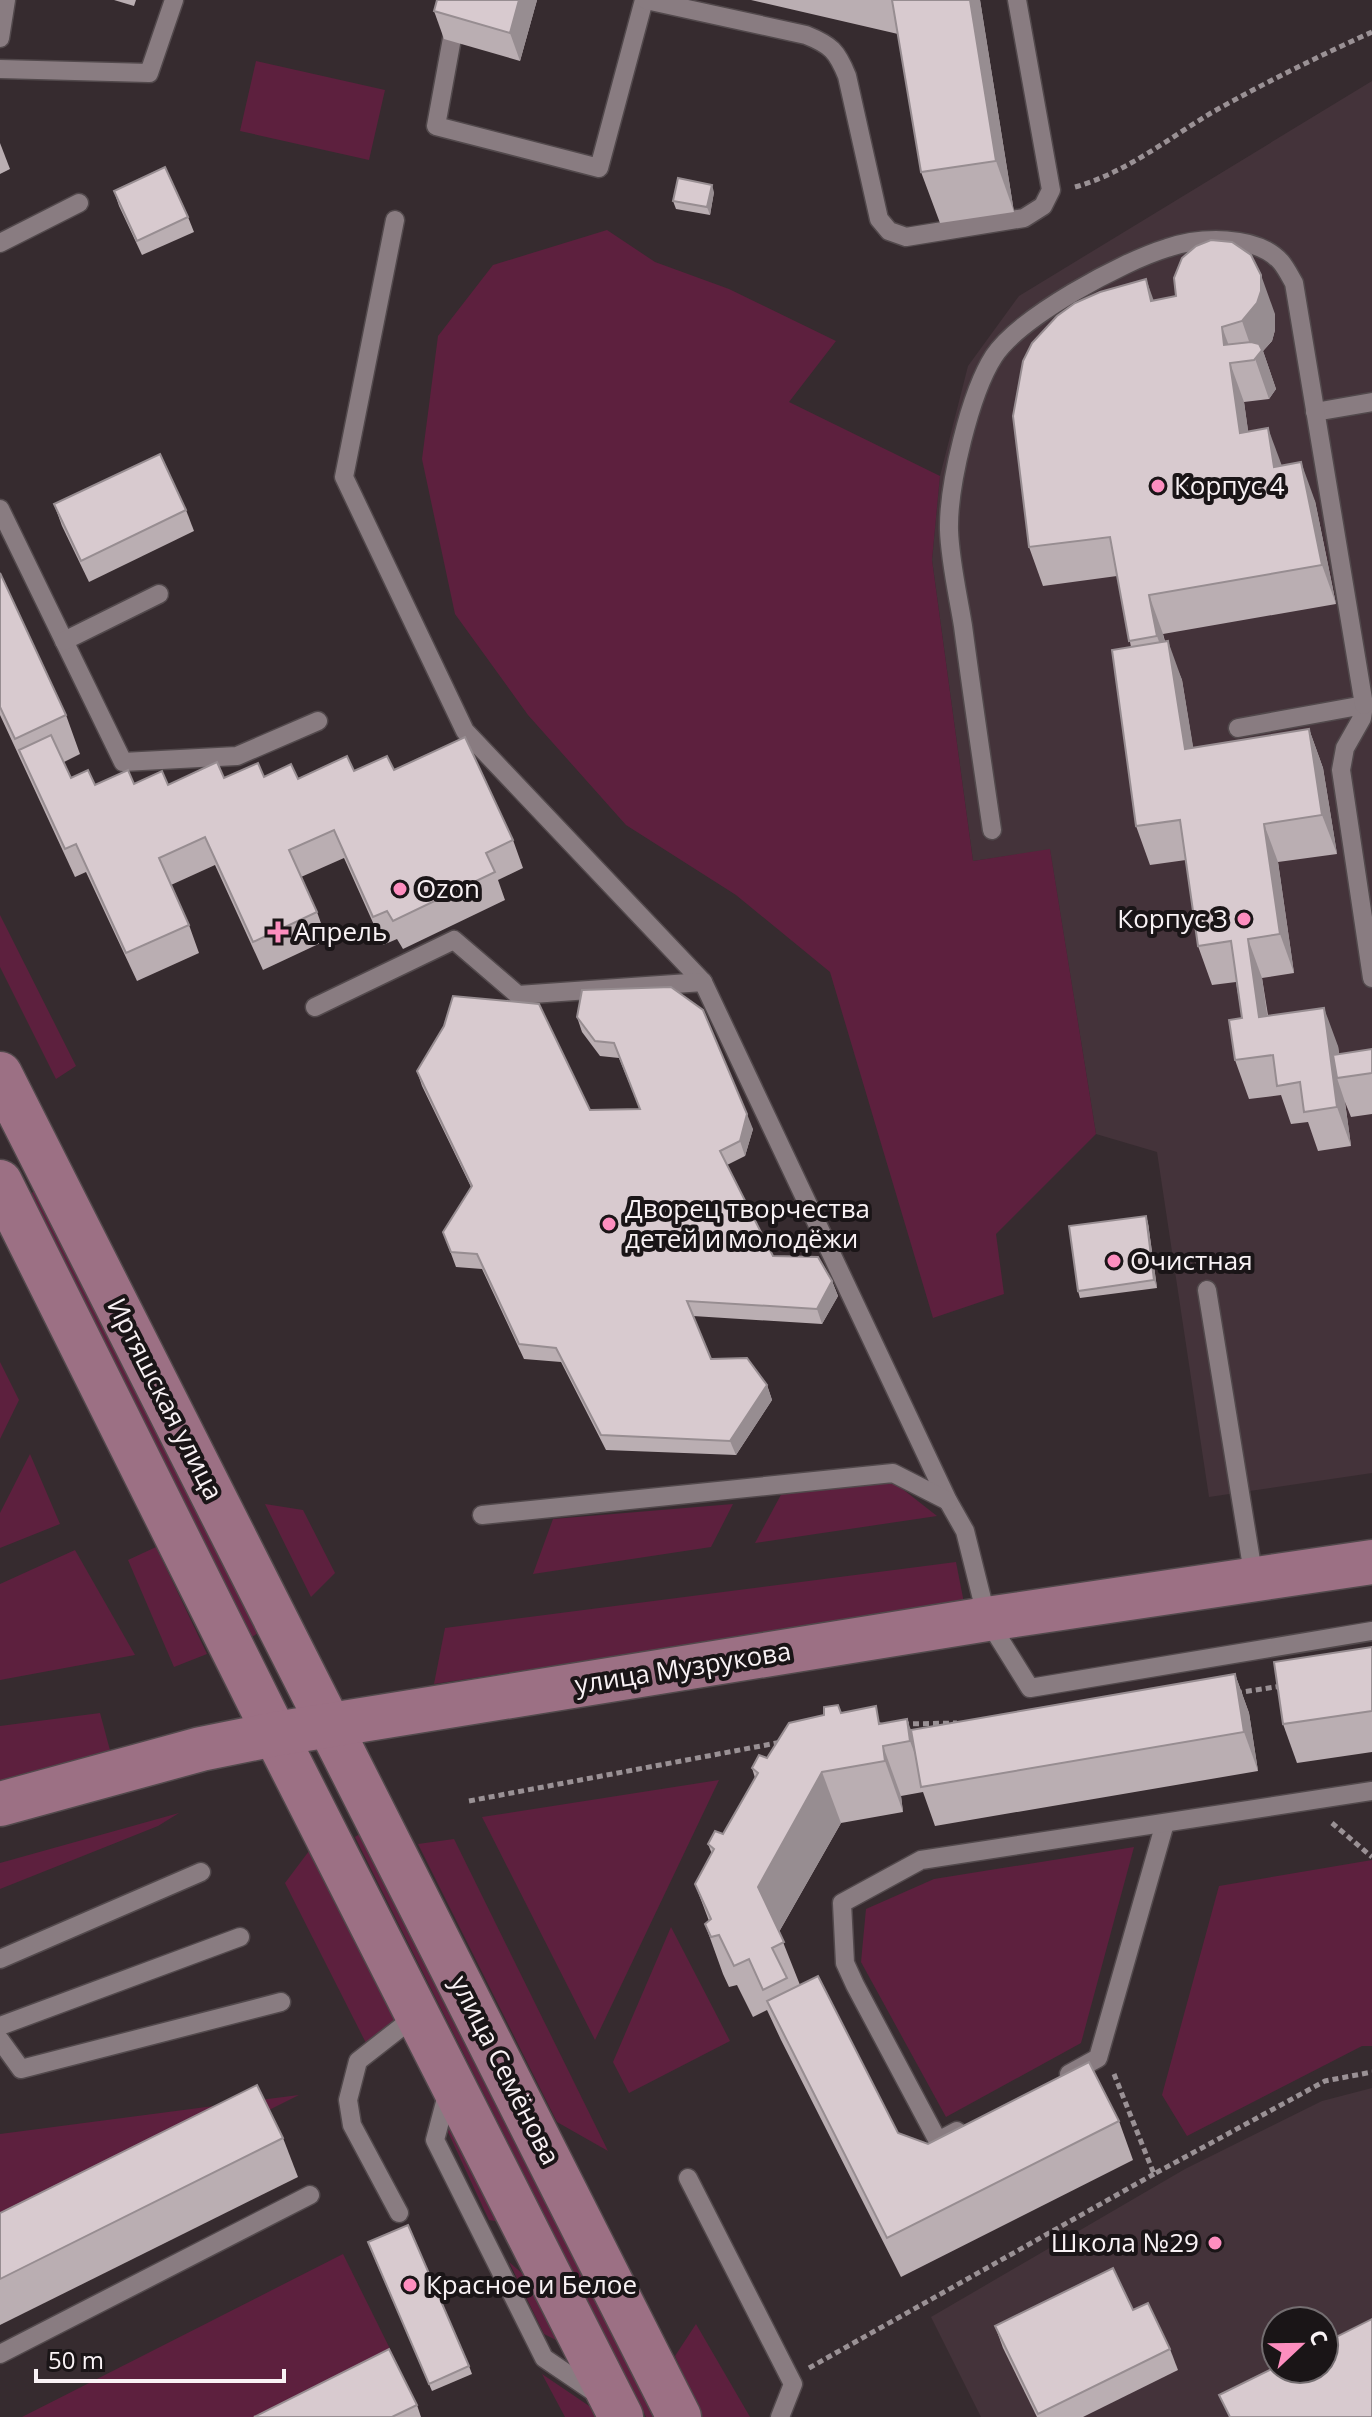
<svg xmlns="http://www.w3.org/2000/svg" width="1372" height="2417" font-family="'Open Sans',sans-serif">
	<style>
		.built { fill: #44333a; fill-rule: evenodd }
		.green { fill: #5d203e }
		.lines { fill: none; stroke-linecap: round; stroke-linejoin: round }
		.lane-casing { stroke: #52494c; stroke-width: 21 }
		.secondary-casing { stroke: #52494c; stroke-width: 47 }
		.path { stroke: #9a9195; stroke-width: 5; stroke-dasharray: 6 4; stroke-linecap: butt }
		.lane { stroke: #897c81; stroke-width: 18 }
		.secondary { stroke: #9c7084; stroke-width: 44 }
		.wall { fill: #baaeb2 }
		.shaded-wall { fill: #978d91 }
		.building { fill: #d8cacf; stroke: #978d91; stroke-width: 2 }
		.poi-dot { fill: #fd8ebf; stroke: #1a1517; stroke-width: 3 }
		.labels { text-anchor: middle; stroke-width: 8; stroke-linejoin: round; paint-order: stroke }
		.poi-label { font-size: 26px; fill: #f9f2f5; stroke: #1a1517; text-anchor: start }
		.street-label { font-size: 26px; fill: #f9f2f5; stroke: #1a1517 }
	</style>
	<rect width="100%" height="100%" fill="#362b2f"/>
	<g class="built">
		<polygon points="1372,81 1372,1473 1209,1497 1157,1152 1096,1134 1050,850 973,861 932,560 940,476 968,366 1019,296"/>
		<path d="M1372,2088V2417H981L931,2317L1185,2169L1322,2101ZM1276,2321H1324V2369H1276Z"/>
	</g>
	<g class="green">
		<polygon points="256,61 385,90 369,160 240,131"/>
		<polygon points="607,230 655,262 729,289 836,341 789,402 940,476 932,560 973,861 1050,849 1096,1134 996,1234 1004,1294 933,1318 830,972 736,895 626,825 528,715 455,614 422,459 438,336 493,265"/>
		<polygon points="0,915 76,1066 56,1079 0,967"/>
		<polygon points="37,1186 260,1632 250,1638 28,1199"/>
		<polygon points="0,1362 19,1400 0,1439"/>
		<polygon points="30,1454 60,1524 0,1548 0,1513"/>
		<polygon points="891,1480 937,1516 755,1543 783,1491"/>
		<polygon points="265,1504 303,1510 335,1573 311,1597"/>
		<polygon points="733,1504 711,1547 533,1574 553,1519"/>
		<polygon points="156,1547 207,1654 174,1667 128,1560"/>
		<polygon points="75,1550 135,1655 0,1680 0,1584"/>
		<polygon points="956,1562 964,1603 434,1684 445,1628"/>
		<polygon points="100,1713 111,1754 0,1781 0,1726"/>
		<polygon points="719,1780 595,2040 482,1817"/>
		<polygon points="179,1813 158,1826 0,1889 0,1863"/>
		<polygon points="367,1829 658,2417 646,2417 355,1837"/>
		<polygon points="454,1839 608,2151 557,2122 418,1844"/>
		<polygon points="1134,1847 1081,2043 946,2117 861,1962 866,1909 934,1879"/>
		<polygon points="309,1851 398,2019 366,2043 285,1883"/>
		<polygon points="1372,1860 1372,2046 1362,2046 1187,2136 1162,2095 1219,1886"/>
		<polygon points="671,1927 730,2041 629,2093 613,2062"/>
		<polygon points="299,2095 0,2245 0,2134"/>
		<polygon points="452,2113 506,2223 489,2220 447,2130"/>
		<polygon points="343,2254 395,2359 282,2417 22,2417"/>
		<polygon points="509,2262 531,2281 566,2345 544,2334"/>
		<polygon points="696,2324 750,2417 702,2417 675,2356"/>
		<polygon points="542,2374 601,2414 602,2417 565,2417"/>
	</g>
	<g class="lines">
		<defs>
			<g id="lane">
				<polyline points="459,0 436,126 599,168 644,0"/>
				<path d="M646,0L806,35C831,45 837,51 847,76L879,219L889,231L906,237L1024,218L1043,206L1051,190L1017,0"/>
				<polyline points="0,38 6,0"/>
				<polyline points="0,69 149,73 174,0"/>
				<polyline points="395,220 344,477 465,731 703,982"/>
				<polyline points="0,243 79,203"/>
				<polyline points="1315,412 1372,402"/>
				<polyline points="0,509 123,762 237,756 318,721"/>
				<polyline points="64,641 159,594"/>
				<polyline points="1238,728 1364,705 1362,718 1345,748 1341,770 1372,978"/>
				<path d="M992,830C982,762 972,694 963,626C958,595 950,561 949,530C948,486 970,393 994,356C1020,317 1121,262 1167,248C1199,237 1256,234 1281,262C1286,268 1290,276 1294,283L1364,705"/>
				<polyline points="315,1007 454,940 518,995 703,982 948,1501 965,1531 987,1619 1030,1688 1372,1631"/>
				<polyline points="1207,1290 1254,1579"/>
				<polyline points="482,1515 893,1473 948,1501"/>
				<polyline points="0,1959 201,1872"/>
				<polyline points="0,2026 240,1937"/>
				<polyline points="0,2040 21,2069 281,2002"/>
				<polyline points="1069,2074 1098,2058 1165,1823"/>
				<polyline points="448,2091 435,2140 544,2358 597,2394"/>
				<polyline points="957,2131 938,2141 855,1985 845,1963 842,1903 921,1860 1372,1791"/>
				<polyline points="688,2178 793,2384 780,2417"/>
				<polyline points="399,2213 352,2125 348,2100 358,2061 418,2014"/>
				<polyline points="0,2354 310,2195"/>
			</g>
			<g id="secondary">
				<polyline points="0,1074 679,2417"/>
				<polyline points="0,1182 275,1734 621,2417"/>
				<polyline points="0,1804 201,1749 275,1734 987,1619 1372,1562"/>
			</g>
		</defs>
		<use href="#lane" class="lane-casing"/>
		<use href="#secondary" class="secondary-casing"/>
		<g class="path">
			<path d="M1075,187C1125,173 1168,139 1211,113C1264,83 1317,57 1372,32"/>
			<polyline points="1236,1693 1282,1686"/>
			<polyline points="903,1724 957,1723"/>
			<polyline points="469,1801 782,1742"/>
			<polyline points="1332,1823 1372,1857"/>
			<polyline points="1114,2074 1154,2174 1325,2081 1372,2072"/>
			<polyline points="809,2368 1154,2174"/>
		</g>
		<use href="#lane" class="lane"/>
		<use href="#secondary" class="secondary"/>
	</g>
	<g class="wall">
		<polygon points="114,0 136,0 134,6"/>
		<polygon points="437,0 537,0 520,61 444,39 434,11"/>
		<polygon points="751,0 980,0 1014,212 940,223 921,172 898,34"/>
		<polygon points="0,143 10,169 0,174"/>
		<polygon points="114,191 188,217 194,232 142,255 119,206"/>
		<polygon points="714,192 710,215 676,209 673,201"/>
		<polygon points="1154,301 1275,314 1275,330 1272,341 1263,351 1276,389 1269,399 1244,402 1248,431 1315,501 1336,604 1163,634 1165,641 1182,680 1193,748 1309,729 1323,768 1337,854 1278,862 1294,973 1262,978 1268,1015 1338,1046 1339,1054 1372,1049 1372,1114 1351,1117 1345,1102 1351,1146 1318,1151 1308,1122 1291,1124 1281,1095 1249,1099 1235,1060 1242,1018 1236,982 1212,985 1198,946 1186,860 1150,865 1136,826 1131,647 1117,576 1043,586 1029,547"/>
		<polygon points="54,504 186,510 194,531 89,582 62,526"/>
		<polygon points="0,573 66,715 80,754 64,762 71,778 95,785 134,784 168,785 224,778 264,777 298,779 354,771 394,770 513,840 523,868 498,880 505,900 403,949 397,939 383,945 344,858 301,877 317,912 327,940 263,970 215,865 171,885 189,925 199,953 137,981 86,872 75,877 0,715"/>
		<polygon points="577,1017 753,1129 745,1156 727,1165 773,1256 832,1281 838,1296 822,1324 693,1316 711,1359 767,1385 772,1400 736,1455 606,1450 561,1362 524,1359 482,1269 456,1267 443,1232 471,1187 422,1086 417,1071 590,1110 640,1109 619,1058 600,1056 582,1032"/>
		<polygon points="1146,1216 1148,1223 1157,1288 1080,1298 1078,1291"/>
		<polygon points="1372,1647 1372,1752 1297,1763 1283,1724"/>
		<polygon points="1235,1674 1249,1713 1258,1771 935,1826 923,1792 901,1796 903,1812 841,1823 779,1932 800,1985 898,2133 928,2144 1119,2121 1133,2160 901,2277 781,2040 767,2010 753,2017 737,1985 729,1987 723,1974 705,1924 709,1921 695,1884 712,1854 708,1844 723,1834 755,1778 752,1768 841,1713 911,1730"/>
		<polygon points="283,2138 298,2177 0,2325 0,2213"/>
		<polygon points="371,2250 469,2366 472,2374 432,2391"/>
		<polygon points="995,2326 1170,2349 1178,2370 1083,2417 1037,2417 1003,2348"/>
		<polygon points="417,2405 421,2417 254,2417"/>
	</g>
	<g class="shaded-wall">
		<polygon points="519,0 537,0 520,61 510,33"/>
		<polygon points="970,0 980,0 1014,212 996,161"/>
		<polygon points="712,185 714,192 710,215 707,207"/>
		<polygon points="1261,275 1275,314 1275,330 1272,341 1263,351 1276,389 1269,399 1242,321"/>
		<polygon points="1146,279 1160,318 1151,301"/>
		<polygon points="1222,327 1235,362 1224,345"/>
		<polygon points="1230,363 1244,402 1254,472 1240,433"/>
		<polygon points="1268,428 1282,466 1274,467"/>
		<polygon points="1301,462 1315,501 1336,604 1322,565"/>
		<polygon points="1149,595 1163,634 1171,675 1157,636"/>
		<polygon points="1168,641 1182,680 1200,788 1185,749"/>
		<polygon points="1309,729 1323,768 1337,854 1322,815"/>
		<polygon points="1264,824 1278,862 1294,973 1280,934"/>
		<polygon points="1248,939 1262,978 1273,1056 1259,1017"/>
		<polygon points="1324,1008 1338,1046 1342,1077 1337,1078 1345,1102 1351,1146 1337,1107"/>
		<polygon points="747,1114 753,1129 745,1156 740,1141"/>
		<polygon points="1146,1216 1148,1223 1157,1288 1154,1280"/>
		<polygon points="832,1281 838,1296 822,1324 817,1309"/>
		<polygon points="767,1385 772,1400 736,1455 730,1441"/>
		<polygon points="1235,1674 1249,1713 1258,1771 1244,1732"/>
		<polygon points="907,1719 925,1769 927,1786 910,1741"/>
		<polygon points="883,1746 901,1796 903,1812 885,1761"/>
		<polygon points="822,1772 841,1823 776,1937 758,1887"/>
	</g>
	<g class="building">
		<polygon points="437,0 519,0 510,33 434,11"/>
		<polygon points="892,0 970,0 996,161 921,172"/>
		<polygon points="165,167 188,217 137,241 114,191"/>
		<polygon points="678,178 712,185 707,207 673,201"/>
		<polygon points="1211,240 1232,242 1251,255 1261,275 1261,291 1257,303 1242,321 1222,327 1224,345 1251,342 1259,344 1262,350 1254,360 1230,363 1240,433 1268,428 1274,467 1301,462 1322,565 1149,595 1157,636 1129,641 1110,537 1029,547 1013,416 1023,361 1032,343 1057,316 1075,303 1100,292 1146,279 1151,301 1176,296 1174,278 1182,258 1196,246"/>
		<polygon points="160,454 186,510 81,561 54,504"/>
		<polygon points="0,573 66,715 15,739 0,707"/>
		<polygon points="1168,641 1185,749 1309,729 1322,815 1264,824 1280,934 1248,939 1259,1017 1324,1008 1337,1107 1304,1112 1300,1082 1277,1086 1273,1055 1235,1060 1229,1020 1242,1018 1231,941 1198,946 1180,820 1136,826 1112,650"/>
		<polygon points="51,735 71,778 88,770 95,785 128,770 134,784 162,771 168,785 217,762 224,778 258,763 264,777 291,764 298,779 347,756 354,771 387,756 394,770 465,737 513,840 486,853 495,872 393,921 387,911 373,917 334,830 289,850 317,912 253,942 205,837 159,858 189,925 126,953 76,844 65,849 19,750"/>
		<polygon points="671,987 703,1010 747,1114 740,1141 720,1151 773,1256 818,1257 832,1281 817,1309 687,1301 711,1359 747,1358 767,1385 730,1441 601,1435 556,1348 519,1344 477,1254 451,1252 443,1232 472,1186 417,1071 444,1026 453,996 539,1004 590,1110 640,1109 614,1043 595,1041 577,1017 582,990"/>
		<polygon points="1372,1049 1372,1073 1337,1078 1333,1055"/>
		<polygon points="1146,1216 1154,1280 1078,1291 1069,1226"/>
		<polygon points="1372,1647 1372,1711 1283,1724 1274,1662"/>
		<polygon points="1235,1674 1244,1732 921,1787 911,1730"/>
		<polygon points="838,1705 841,1713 876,1706 879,1724 907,1719 910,1741 883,1746 885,1761 822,1772 758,1887 784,1942 772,1948 787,1978 763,1990 749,1959 734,1966 719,1935 711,1937 705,1924 711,1919 695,1884 714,1849 708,1844 715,1831 723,1834 758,1773 752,1768 759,1755 767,1758 789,1723 824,1715 824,1707"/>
		<polygon points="818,1976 898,2133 928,2144 1089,2062 1119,2121 887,2238 767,2001"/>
		<polygon points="257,2085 283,2138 0,2279 0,2213"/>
		<polygon points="408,2225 469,2366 429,2384 368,2242"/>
		<polygon points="1113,2268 1133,2310 1148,2303 1170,2349 1038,2414 995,2326"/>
		<polygon points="1372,2319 1372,2417 1230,2417 1219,2395 1276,2367 1276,2369 1324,2369 1324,2343"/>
		<polygon points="389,2349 417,2405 392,2417 254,2417"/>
	</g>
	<g class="poi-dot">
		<circle cx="1158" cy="486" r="8"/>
		<circle cx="400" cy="889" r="8"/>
		<circle cx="1244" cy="919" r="8"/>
		<path d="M274 920h8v8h8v8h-8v8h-8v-8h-8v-8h8z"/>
		<circle cx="609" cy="1224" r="8"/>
		<circle cx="1114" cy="1261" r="8"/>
		<circle cx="1215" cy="2243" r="8"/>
		<circle cx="410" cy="2285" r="8"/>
	</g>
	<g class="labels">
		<g class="poi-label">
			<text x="1174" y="495">Корпус 4</text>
			<text x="416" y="898">Ozon</text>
			<text x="1228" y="928" text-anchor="end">Корпус 3</text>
			<text x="294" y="941">Апрель</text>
			<text x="625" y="1218">Дворец творчества<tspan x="625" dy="30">детей и молодёжи</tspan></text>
			<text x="1130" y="1270">Очистная</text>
			<text x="1199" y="2252" text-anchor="end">Школа №29</text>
			<text x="426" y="2294">Красное и Белое</text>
		</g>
		<g class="street-label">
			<text transform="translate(165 1399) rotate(63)" y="9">Иртяшская улица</text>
			<text transform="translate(683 1668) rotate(-9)" y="9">улица Музрукова</text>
			<text transform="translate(505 2070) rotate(63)" y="9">улица Семёнова</text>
		</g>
	</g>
	<g transform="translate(1300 2345) rotate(68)"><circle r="38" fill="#1a1517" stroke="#736d70" stroke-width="2"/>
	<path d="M0-6L14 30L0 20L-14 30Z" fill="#fd8ebf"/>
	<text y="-12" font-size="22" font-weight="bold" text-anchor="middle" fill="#f9f2f5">С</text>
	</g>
	<path d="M36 2369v12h248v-12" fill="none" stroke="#f9f2f5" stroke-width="4"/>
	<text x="48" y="2369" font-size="24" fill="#f9f2f5" stroke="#1a1517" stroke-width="6" paint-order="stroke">50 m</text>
</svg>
